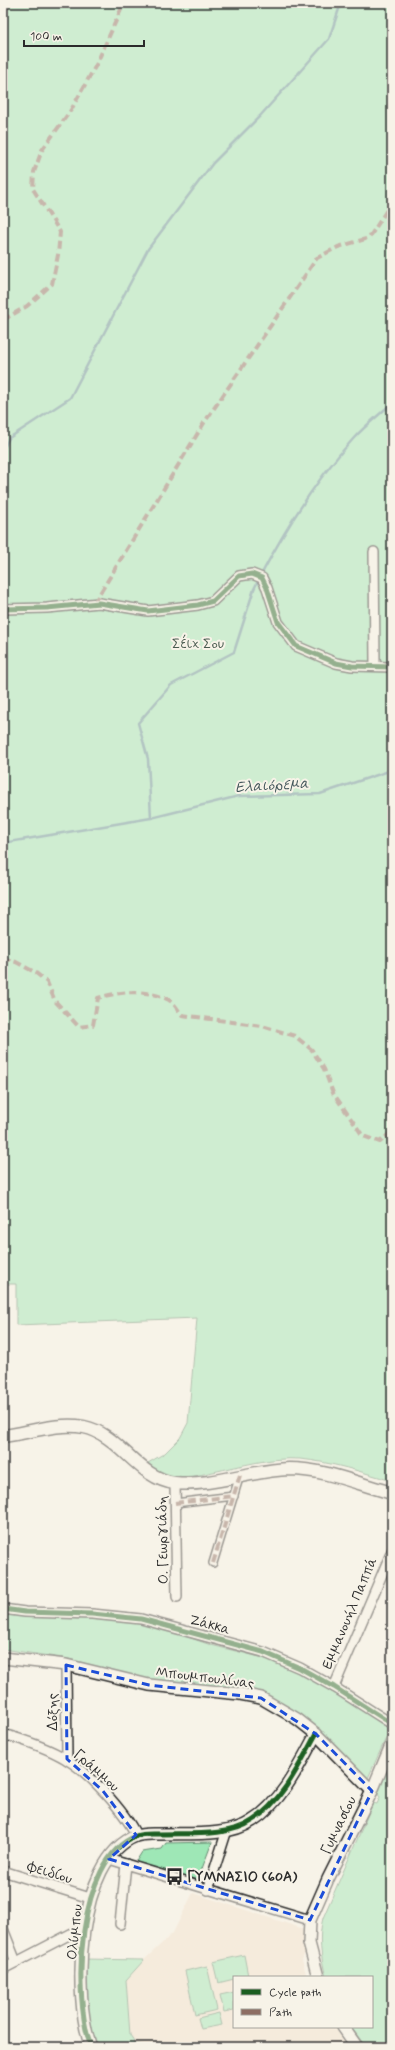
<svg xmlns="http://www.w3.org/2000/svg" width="395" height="2050" font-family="Mynerve,sans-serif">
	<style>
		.built { fill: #f1e2ce }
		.green { fill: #9ee7b6; stroke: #648970 }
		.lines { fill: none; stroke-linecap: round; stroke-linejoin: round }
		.stream { stroke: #5e8d96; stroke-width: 2.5 }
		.pedestrian-casing { stroke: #2b2b2b; stroke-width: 10 }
		.minor-casing { stroke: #2b2b2b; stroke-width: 12 }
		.tertiary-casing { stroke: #2b2b2b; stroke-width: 14 }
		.secondary-casing { stroke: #2b2b2b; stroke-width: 15 }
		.pedestrian { stroke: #f7f3e8; stroke-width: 7 }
		.minor { stroke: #f7f3e8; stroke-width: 9 }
		.tertiary { stroke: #f7f3e8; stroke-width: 11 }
		.secondary { stroke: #f7f3e8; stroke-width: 12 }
		.quiet { stroke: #8d6e63; stroke-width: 4; stroke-dasharray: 8 4; stroke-linecap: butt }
		.cycleway-casing { stroke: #f7f3e8; stroke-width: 8 }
		.cycleway { stroke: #1b5e20; stroke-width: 5 }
		.marked { fill: none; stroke: #1d4ed8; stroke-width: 3; stroke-dasharray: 8 5; stroke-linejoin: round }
		.labels { text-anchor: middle; stroke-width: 4; stroke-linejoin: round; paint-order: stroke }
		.park-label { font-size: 14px; fill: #485a4e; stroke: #f7f3e8 }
		.street-label { font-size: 14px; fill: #2b2b2b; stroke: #f7f3e8 }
		.poi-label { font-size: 14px; font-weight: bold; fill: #2b2b2b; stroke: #f7f3e8; text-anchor: start }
		.water-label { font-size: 15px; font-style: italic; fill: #405458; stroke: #f7f3e8 }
	</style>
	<rect width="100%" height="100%" fill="#f7f3e8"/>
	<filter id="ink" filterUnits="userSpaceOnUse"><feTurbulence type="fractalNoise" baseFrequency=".025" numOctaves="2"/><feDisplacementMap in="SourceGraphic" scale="8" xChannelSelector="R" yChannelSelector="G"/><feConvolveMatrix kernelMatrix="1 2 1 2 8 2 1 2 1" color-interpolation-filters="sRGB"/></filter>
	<g filter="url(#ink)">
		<polygon class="built" points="193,1893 304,1929 306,1950 302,1960 307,1977 234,1977 234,2027 335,2027 349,2047 151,2047 136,2044 130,2035 126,1980 144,1960 173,1933"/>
		<g class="green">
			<path d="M3,3H392V1481C362,1472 331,1462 300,1459C271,1457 241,1466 213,1472C198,1475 183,1480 168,1476C160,1474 154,1468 148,1463L165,1453L180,1438L188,1423L197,1318L16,1325V1284H3Z"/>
			<path d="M3,1612C50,1618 98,1616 145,1624C168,1628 189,1638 211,1645C234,1651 256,1655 278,1663C319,1680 354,1705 390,1729L368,1778L318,1729L271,1700L165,1685L69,1659L3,1649Z"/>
			<path d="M392,1760V2047H366L351,2027H372V1977H326C321,1958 318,1937 323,1918L373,1803L377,1804L380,1797L377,1793Z"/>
			<polygon points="212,1842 197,1882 135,1863 142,1852 162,1849 166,1843"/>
			<polygon points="244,1955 248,1976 234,1977 234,1979 218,1983 213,1962"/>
			<polygon points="84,1959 144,1960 126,1980 130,2035 136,2044 151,2047 94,2047 91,2043"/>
			<polygon points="207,1966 217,2010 195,2015 185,1971"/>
			<polygon points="234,1992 234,2010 224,2012 220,1995"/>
			<polygon points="219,2013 222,2025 201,2029 198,2018"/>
		</g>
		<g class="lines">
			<g class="stream">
				<polyline points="3,450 9,438 70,398 148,249 213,163 260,116 329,39 341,3"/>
				<path d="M261,575C287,526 316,479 354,438C365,426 379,415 392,403"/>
				<polyline points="151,818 239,796 320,794 392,770"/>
				<polyline points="3,843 151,818 148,759 138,723 171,685 234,652 254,589 259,579"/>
			</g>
			<defs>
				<g id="pedestrian">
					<polyline points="175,1503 234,1496"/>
					<polyline points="213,1563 240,1475"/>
				</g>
				<g id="minor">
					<polyline points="374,552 375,665"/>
					<polyline points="3,609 47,608 99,603 148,611 198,605 213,601 239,576 252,574 262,578 267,588 278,622 296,646 336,663 352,666 392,667"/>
					<polyline points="175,1483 177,1597"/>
					<polyline points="3,1609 25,1612 92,1614 141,1619 263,1652 300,1668 334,1687 392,1724"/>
					<polyline points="66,1665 67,1759"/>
					<polyline points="334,1687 392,1551"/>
					<path d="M3,1734C24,1740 48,1748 66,1759C89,1772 125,1812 136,1835"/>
					<polyline points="109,1859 310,1920"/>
					<polyline points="3,1871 90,1898"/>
					<polyline points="208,1890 227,1830"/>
					<polyline points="120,1924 126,1864"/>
					<polyline points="3,1929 16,1962"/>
					<polyline points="3,1969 84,1927"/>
				</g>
				<g id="tertiary">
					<polyline points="3,1658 66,1665 149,1685 240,1694 261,1698 297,1719 316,1734 372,1791"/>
					<polyline points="318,1977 309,1943 310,1920 328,1879 372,1791 392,1743"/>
					<polyline points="343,2027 357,2047"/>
					<path d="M91,2047C72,1997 76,1859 136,1836C143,1833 153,1834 160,1834C188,1833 229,1837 252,1821C282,1802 300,1764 316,1734"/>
				</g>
				<path id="secondary" d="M3,1436C29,1433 57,1422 84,1427C120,1434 138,1479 175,1483C212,1487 252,1470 289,1469C325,1469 358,1484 392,1493"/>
			</defs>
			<use href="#pedestrian" class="pedestrian-casing"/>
			<use href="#minor" class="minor-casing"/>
			<use href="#tertiary" class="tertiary-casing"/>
			<use href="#secondary" class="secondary-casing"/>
			<use href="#pedestrian" class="pedestrian"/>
			<use href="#minor" class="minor"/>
			<use href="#tertiary" class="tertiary"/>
			<use href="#secondary" class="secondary"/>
			<g class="quiet">
				<polyline points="3,320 27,306 52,284 58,255 60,232 33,189 34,172 42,150 71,110 96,65 124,3"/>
				<polyline points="94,603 204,423 317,258 338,247 369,238 392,202"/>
				<path d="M3,958L16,962L36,973L47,982L55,1001L79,1027L93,1025L98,998C120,991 147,989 169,1000C174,1003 178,1010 182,1015L262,1026L295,1036L312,1050L324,1069L333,1093L363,1136L380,1142L389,1134L392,1123"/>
				<polyline points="175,1503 234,1496"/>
				<polyline points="213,1563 240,1475"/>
			</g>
			<defs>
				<g id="cycleway">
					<polyline points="3,609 47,608 99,603 148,611 198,605 213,601 239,576 252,574 262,578 267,588 278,622 296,646 336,663 352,666 392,667"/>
					<polyline points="3,1609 25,1612 92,1614 141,1619 263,1652 300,1668 334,1687 392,1724"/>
					<path d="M91,2047C72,1997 76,1859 136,1836C143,1833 153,1834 160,1834C188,1833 229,1837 252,1821C282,1802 300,1764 316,1734"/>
				</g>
			</defs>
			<use href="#cycleway" class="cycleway-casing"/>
			<use href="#cycleway" class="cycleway"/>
		</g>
	</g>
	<path d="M0 0H395V2050H0ZM66,1665L149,1685L261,1698L316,1734L372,1791L310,1920L109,1859L136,1835L103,1791L67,1759Z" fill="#f7f3e8" fill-opacity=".55" fill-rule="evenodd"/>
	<path class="marked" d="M66,1665L149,1685L261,1698L316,1734L372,1791L310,1920L109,1859L136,1835L103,1791L67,1759Z"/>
	<defs>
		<symbol id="bus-bare" viewBox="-9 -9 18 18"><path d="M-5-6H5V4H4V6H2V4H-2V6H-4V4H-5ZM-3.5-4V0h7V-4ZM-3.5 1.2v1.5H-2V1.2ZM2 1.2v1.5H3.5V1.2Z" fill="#2b2b2b" stroke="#f7f3e8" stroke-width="2.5" paint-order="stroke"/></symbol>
	</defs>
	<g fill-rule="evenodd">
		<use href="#bus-bare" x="162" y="1864" width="25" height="25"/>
	</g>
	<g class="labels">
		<g class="park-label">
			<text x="198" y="648">Σέιχ Σου</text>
		</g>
		<g class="street-label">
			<text transform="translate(162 1540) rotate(-91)" y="5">Ο. Γεωργιάδη</text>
			<text transform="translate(349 1613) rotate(-67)" y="5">Εμμανουήλ Παππά</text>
			<text transform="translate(210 1624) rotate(15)" y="5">Ζάκκα</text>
			<text transform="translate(205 1677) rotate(7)" y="5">Μπουμπουλίνας</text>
			<text transform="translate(52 1712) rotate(-90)" y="5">Δόξης</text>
			<text transform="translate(97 1770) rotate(42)" y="5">Γράμμου</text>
			<text transform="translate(338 1825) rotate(-64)" y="5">Γυμνασίου</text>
			<text transform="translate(50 1872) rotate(17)" y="5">Φειδίου</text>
			<text transform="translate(74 1932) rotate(-84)" y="5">Ολύμπου</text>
		</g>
		<g class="poi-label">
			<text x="187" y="1881">ΓΥΜΝΑΣΙΟ (60Α)</text>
		</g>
		<g class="water-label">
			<text transform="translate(272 785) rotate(-3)" y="5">Ελαιόρεμα</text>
		</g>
	</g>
	<rect width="395" height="2050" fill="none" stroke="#f7f3e8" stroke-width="16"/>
	<rect x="8" y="8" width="379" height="2034" fill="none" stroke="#2b2b2b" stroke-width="1.5" filter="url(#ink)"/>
	<rect x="233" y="1976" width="140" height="52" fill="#f7f3e8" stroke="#a5a39c"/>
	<rect x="241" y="1989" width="20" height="6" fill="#1b5e20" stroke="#a5a39c"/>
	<text x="269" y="1996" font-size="12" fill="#2b2b2b">Cycle path</text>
	<rect x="241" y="2009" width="20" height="6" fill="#8d6e63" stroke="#a5a39c"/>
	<text x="269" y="2016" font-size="12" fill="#2b2b2b">Path</text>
	<path d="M24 40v6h120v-6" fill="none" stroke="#2b2b2b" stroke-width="2"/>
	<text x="30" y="40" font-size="12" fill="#2b2b2b" stroke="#f7f3e8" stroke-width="3" paint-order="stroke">100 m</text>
</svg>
